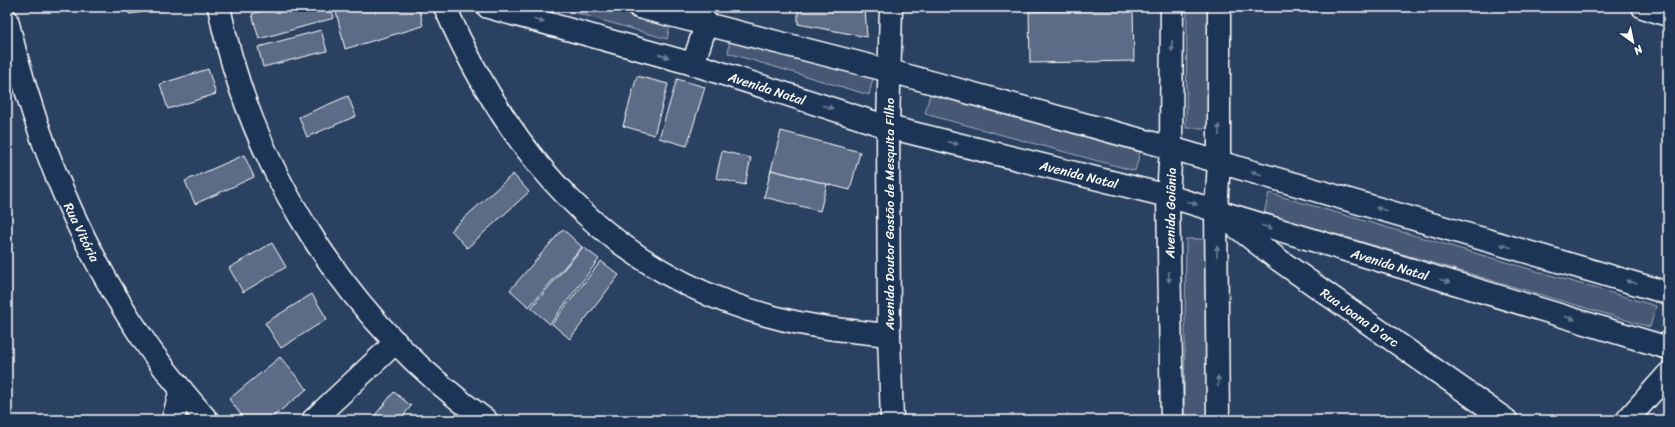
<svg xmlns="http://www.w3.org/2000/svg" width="1675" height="427" font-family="Sriracha,sans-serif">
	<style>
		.green { fill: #465975; stroke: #a2acba }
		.building { fill: #5b6c86; stroke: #fff }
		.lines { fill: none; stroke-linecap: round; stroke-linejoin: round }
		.minor-casing { stroke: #fff; stroke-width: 25 }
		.tertiary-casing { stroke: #fff; stroke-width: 25 }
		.minor { stroke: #1d3557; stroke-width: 22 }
		.tertiary { stroke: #1d3557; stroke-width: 22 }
		.oneway { fill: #6c7c92 }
		.labels { text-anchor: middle; stroke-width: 3.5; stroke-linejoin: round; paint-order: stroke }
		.street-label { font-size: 13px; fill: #fff; stroke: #1d3557 }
	</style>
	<rect width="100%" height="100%" fill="#2a4161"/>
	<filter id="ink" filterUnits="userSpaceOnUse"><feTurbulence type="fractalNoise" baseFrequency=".025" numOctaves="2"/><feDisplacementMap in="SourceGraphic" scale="8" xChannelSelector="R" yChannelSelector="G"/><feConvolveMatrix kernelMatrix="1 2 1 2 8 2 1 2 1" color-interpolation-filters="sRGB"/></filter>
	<g filter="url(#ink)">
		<g class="green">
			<polygon points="556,7 610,7 670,25 667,39"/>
			<polygon points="1187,7 1213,7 1213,128 1186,128"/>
			<polygon points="730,39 873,78 869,95 728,53"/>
			<polygon points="930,94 1140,152 1135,171 925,114"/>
			<polygon points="1269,193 1656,306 1650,327 1264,213"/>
			<polygon points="1186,239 1210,239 1208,420 1184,420"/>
		</g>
		<g class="building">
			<polygon points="128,7 169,7 169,9 129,14"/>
			<polygon points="275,7 331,7 334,18 259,39 252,14"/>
			<polygon points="335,7 419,7 423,26 345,49"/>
			<polygon points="798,7 865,7 867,37 798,24"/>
			<polygon points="1133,9 1134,61 1030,63 1029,11"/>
			<polygon points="321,30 327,51 263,67 258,47"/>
			<polygon points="208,69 216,94 168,109 160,84"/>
			<polygon points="637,76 668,84 654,135 623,126"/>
			<polygon points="677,79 705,87 687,146 659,138"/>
			<polygon points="348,96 356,116 307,137 299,117"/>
			<polygon points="781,131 860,152 850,190 771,170"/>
			<polygon points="722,151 751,158 745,185 716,178"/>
			<polygon points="244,155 254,177 195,204 185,181"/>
			<polygon points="771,170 827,184 820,211 764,197"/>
			<polygon points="513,174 529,192 467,248 451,230"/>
			<polygon points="563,229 582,247 529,307 510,290"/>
			<polygon points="272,243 286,267 243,292 229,268"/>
			<polygon points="583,247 599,259 550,324 531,308"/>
			<polygon points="601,261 619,275 570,339 552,324"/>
			<polygon points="312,294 327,319 281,348 265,323"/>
			<polygon points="280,357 307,389 269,420 245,420 229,399"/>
			<polygon points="394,392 411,406 400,420 371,420"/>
		</g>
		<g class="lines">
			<defs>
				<g id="minor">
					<path d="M219,7C251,170 350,324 486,420"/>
					<path d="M445,7C509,155 609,272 770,316C809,327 849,331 889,335"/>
					<polyline points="891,7 888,127 889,335 892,420"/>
					<polyline points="1643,7 1668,15"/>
					<polyline points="693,64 706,25 699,7"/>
					<polyline points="1168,196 1172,420"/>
					<polyline points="1216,211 1279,260 1506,420"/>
					<polyline points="1216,211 1218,420"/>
					<polyline points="173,420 181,389"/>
					<polyline points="313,420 396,342"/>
				</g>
				<g id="tertiary">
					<polyline points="488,7 693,64 888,127 1168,196 1668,348"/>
					<polyline points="639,7 890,71 1171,148 1668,293"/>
					<path d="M7,20C34,133 77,242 143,339C162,368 185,394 207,420"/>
					<polyline points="1168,196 1171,148 1172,7"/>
					<polyline points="1216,211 1219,162 1219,7"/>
					<polyline points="1627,420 1668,374"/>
				</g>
			</defs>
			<use href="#minor" class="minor-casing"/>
			<use href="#tertiary" class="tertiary-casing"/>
			<use href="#minor" class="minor"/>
			<use href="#tertiary" class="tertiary"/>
		</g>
		<defs><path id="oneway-solid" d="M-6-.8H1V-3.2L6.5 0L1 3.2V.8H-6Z"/></defs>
		<g class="oneway">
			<use href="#oneway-solid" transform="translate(539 21) rotate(16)"/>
			<use href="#oneway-solid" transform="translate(1172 46) rotate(91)"/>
			<use href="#oneway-solid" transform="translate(664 56) rotate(16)"/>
			<use href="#oneway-solid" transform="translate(828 107) rotate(18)"/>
			<use href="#oneway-solid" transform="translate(1219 130) rotate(-90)"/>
			<use href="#oneway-solid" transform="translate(953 143) rotate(14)"/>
			<use href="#oneway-solid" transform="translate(1256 173) rotate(-164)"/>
			<use href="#oneway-solid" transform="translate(1192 203) rotate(18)"/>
			<use href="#oneway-solid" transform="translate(1381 209) rotate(-164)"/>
			<use href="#oneway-solid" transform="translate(1267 227) rotate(17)"/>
			<use href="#oneway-solid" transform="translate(1506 246) rotate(-164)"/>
			<use href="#oneway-solid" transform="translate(1217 251) rotate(-90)"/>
			<use href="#oneway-solid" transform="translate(1169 277) rotate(89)"/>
			<use href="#oneway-solid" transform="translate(1445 281) rotate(17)"/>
			<use href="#oneway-solid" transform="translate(1631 282) rotate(-164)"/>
			<use href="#oneway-solid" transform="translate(1570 318) rotate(17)"/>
			<use href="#oneway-solid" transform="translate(1218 381) rotate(-90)"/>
		</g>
	</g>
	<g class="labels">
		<g class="street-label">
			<text transform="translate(767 88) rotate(18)" y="5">Avenida Natal</text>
			<text transform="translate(1079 174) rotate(14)" y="5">Avenida Natal</text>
			<text transform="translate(1170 213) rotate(-89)" y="5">Avenida Goiânia</text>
			<text transform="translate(889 214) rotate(-90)" y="5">Avenida Doutor Gastão de Mesquita Filho</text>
			<text transform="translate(82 232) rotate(64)" y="5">Rua Vitória</text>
			<text transform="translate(1390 264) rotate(17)" y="5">Avenida Natal</text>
			<text transform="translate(1360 317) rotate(35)" y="5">Rua Joana D'arc</text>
		</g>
	</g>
	<rect width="1675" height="427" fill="none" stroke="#1d3557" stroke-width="24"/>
	<rect x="12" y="12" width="1651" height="403" fill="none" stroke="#fff" stroke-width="1.5" filter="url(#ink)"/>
	<g transform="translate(1633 42) rotate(147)" stroke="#1d3557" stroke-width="3" paint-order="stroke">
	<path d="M0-3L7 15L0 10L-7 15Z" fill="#ffffff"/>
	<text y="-6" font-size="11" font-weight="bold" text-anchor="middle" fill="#ffffff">N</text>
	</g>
</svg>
